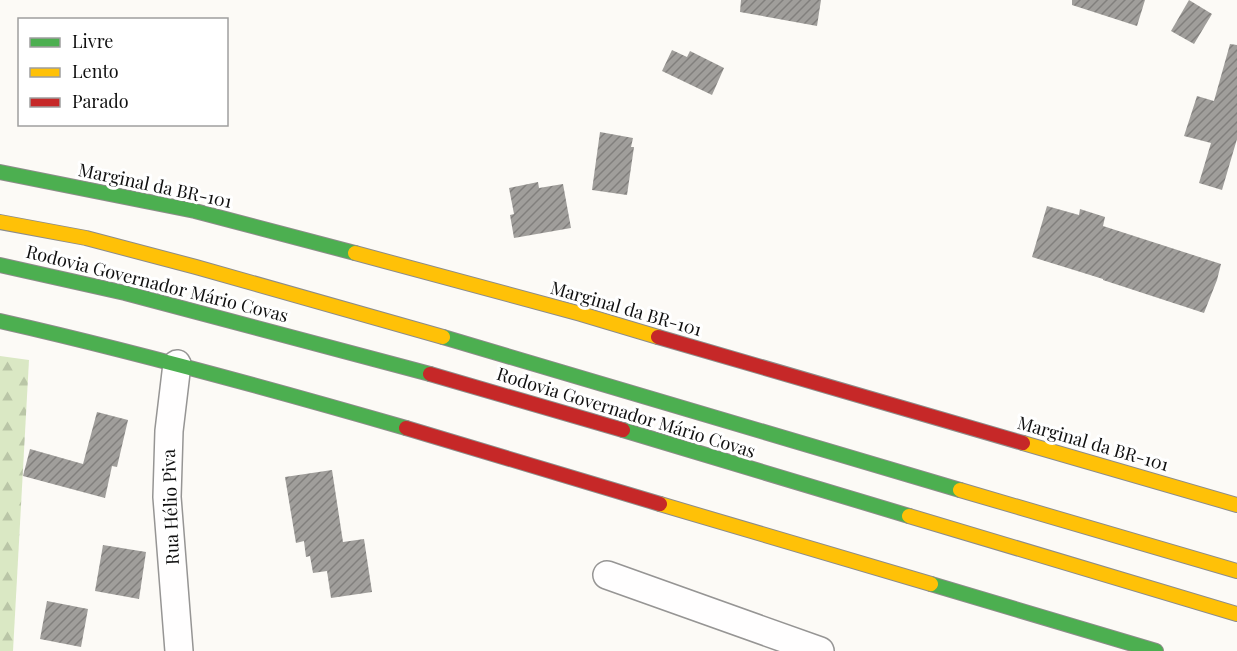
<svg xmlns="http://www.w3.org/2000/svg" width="1237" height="651" font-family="'Playfair Display',serif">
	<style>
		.forest { fill: url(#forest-firs) }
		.building { fill: url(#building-hatch) }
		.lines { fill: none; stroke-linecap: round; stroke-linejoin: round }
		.street-casing { stroke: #969594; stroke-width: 30 }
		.fast-casing { stroke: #8d8c8a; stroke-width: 16 }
		.slow-casing { stroke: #8d8c8a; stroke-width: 16 }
		.jam-casing { stroke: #8d8c8a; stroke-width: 16 }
		.street { stroke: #fffefe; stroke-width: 27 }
		.fast { stroke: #4caf50; stroke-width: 14 }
		.slow { stroke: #ffc107; stroke-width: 14 }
		.jam { stroke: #c62828; stroke-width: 14 }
		.labels { text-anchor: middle; stroke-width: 6; stroke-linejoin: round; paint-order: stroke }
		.street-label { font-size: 18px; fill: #101010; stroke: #fff }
	</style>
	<defs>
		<pattern id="forest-firs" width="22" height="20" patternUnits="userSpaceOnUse" patternTransform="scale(1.5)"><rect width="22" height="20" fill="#dae8c4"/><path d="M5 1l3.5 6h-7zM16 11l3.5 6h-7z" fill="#bac6a7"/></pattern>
		<pattern id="building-hatch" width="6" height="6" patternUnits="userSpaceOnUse" patternTransform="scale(1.5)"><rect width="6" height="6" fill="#a09e9b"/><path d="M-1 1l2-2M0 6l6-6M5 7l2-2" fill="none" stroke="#817f7d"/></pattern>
	</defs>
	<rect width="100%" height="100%" fill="#fcfaf6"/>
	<polygon class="forest" points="0,356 29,360 13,651 0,651"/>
	<g class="building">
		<polygon points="741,0 821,0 817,26 740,12"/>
		<polygon points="1072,0 1145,0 1137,26 1072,5"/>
		<polygon points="1189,0 1212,14 1194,44 1171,31"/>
		<polygon points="1230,44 1237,45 1237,139 1222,190 1199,183 1211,143 1184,136 1197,96 1214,101"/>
		<polygon points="672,50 687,57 690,51 724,68 712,95 662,71"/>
		<polygon points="600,132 633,138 631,147 634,147 627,195 592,190"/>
		<polygon points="538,182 539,188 563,184 571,228 514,238 510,215 514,214 509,188"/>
		<polygon points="1047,206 1079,215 1080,209 1105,217 1103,226 1221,264 1217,280 1204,313 1103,280 1103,279 1032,257"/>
		<polygon points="97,412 128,420 117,467 112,466 105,498 23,476 30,449 83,464"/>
		<polygon points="332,470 343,542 364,539 372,592 331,598 327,571 313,573 310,556 306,557 304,541 296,543 285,477"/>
		<polygon points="103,545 146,552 139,599 95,591"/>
		<polygon points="47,601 88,609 81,647 40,639"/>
	</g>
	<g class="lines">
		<defs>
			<g id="street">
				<polyline points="177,364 169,431 167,497 179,651"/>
				<polyline points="607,575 820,651"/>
			</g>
			<g id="fast">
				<polyline points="0,172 195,211 355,253"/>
				<polyline points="0,265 125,293 430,374"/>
				<path d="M0,321C137,352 271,389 406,428"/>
				<polyline points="443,337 960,490"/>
				<polyline points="623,430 909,516"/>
				<polyline points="931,584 1156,651"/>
			</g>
			<g id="slow">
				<polyline points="0,222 86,238 196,267 443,337"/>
				<polyline points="355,253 581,314 658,337"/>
				<polyline points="1023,443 1237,505"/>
				<polyline points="960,490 1237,571"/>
				<polyline points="660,504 931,584"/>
				<polyline points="909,516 1237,614"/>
			</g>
			<g id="jam">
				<polyline points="658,337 1023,443"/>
				<polyline points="430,374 623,430"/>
				<polyline points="406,428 660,504"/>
			</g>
		</defs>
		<use href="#street" class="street-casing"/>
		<use href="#fast" class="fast-casing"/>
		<use href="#slow" class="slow-casing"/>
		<use href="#jam" class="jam-casing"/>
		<use href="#street" class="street"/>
		<use href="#fast" class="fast"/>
		<use href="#slow" class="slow"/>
		<use href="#jam" class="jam"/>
	</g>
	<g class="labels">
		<g class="street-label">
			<text transform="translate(155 186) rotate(12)" y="6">Marginal da BR-101</text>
			<text transform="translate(157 284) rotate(14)" y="6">Rodovia Governador Mário Covas</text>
			<text transform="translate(626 309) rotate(16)" y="6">Marginal da BR-101</text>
			<text transform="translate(626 413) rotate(17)" y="6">Rodovia Governador Mário Covas</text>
			<text transform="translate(1093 444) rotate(16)" y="6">Marginal da BR-101</text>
			<text transform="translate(171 507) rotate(-92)" y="6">Rua Hélio Piva</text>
		</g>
	</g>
	<rect x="18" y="18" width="210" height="108" fill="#ffffff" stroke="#9f9f9f" stroke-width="1.5"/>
	<rect x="30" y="38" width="30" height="9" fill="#4caf50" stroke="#9f9f9f" stroke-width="1.5"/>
	<text x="72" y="48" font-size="18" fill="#101010">Livre</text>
	<rect x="30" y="68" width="30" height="9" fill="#ffc107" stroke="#9f9f9f" stroke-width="1.5"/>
	<text x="72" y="78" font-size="18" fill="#101010">Lento</text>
	<rect x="30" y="98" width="30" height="9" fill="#c62828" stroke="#9f9f9f" stroke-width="1.5"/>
	<text x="72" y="108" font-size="18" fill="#101010">Parado</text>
</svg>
